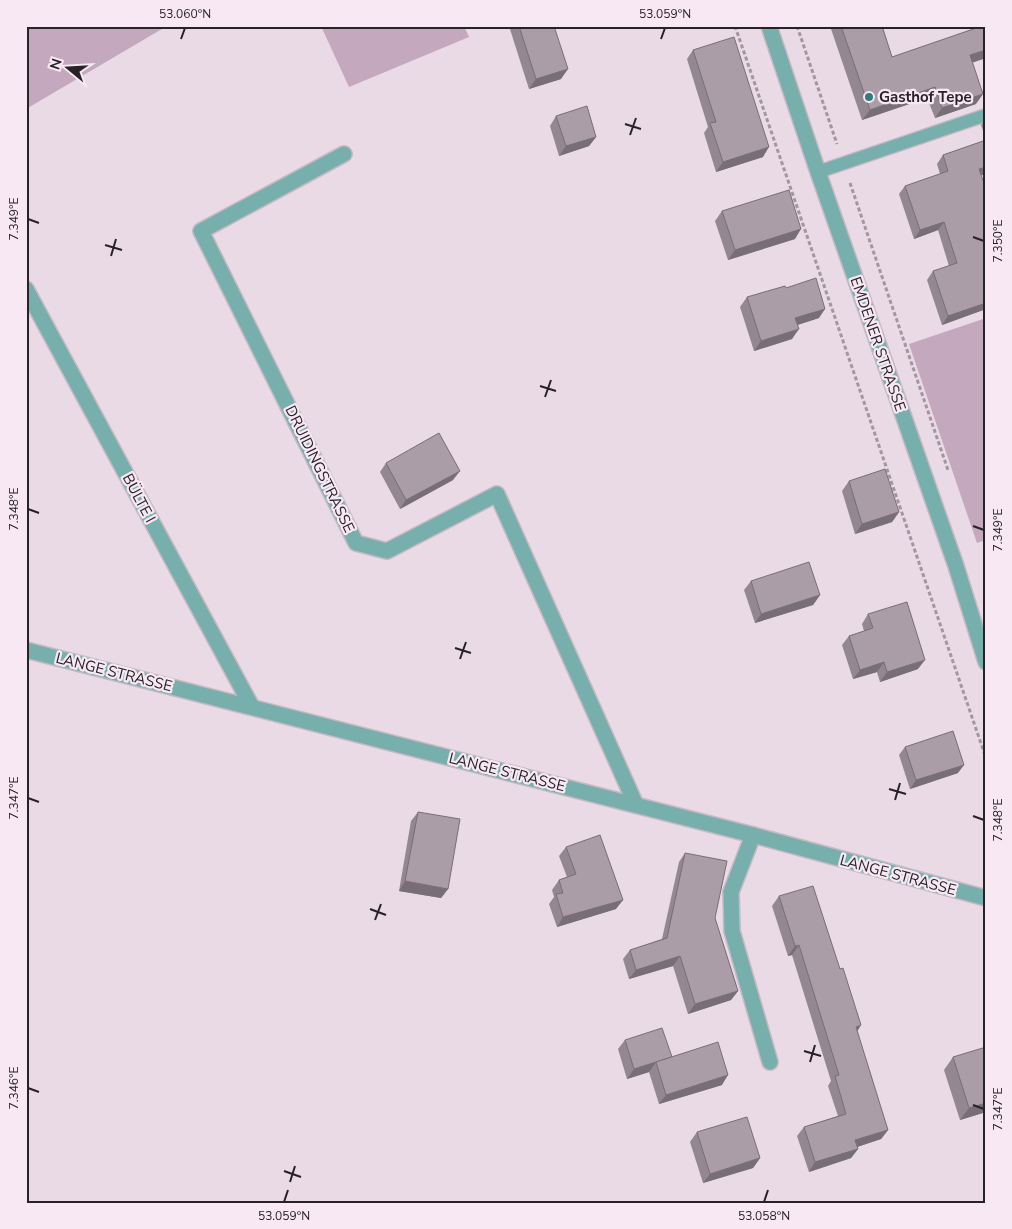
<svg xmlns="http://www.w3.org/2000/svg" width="1012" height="1229" font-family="'Nunito Sans',sans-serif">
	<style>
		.green { fill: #c4a9be }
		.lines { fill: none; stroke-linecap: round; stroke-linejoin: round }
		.service-casing { stroke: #c6b9c3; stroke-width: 15 }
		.minor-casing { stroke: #c6b9c3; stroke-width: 18 }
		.tertiary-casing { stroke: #c6b9c3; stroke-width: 18 }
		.path { stroke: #a297a0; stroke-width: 3; stroke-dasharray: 4 2.5; stroke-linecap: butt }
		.service { stroke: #77afad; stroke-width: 12 }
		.minor { stroke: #77afad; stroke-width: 15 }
		.tertiary { stroke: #77afad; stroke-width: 15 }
		.wall { fill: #938790 }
		.shaded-wall { fill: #786e76 }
		.building { fill: #ab9da8; stroke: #786e76 }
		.ticks { fill: none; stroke: #272226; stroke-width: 2 }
		.poi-dot { fill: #337c7b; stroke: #f7e8f3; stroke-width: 2 }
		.labels { text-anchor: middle; stroke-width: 4.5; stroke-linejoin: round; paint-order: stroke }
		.poi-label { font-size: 15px; font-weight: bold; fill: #272226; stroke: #f7e8f3; text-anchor: start }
		.street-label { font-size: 15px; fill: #272226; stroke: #f7e8f3 }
		.neatline { fill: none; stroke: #272226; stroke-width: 2 }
		.ticks-label { font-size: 12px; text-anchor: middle; fill: #272226 }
	</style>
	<rect width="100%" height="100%" fill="#e9dae6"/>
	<g class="green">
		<polygon points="26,26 167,26 26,109"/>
		<polygon points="321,26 464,26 469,37 349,87"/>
		<polygon points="986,318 986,540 977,543 909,344"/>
	</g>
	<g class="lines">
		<defs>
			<polyline id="service" points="818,172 986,115"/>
			<g id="minor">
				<polyline points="344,154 201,231 356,543 387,551 497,494 636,805"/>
				<polyline points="26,289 252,707"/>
				<polyline points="26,650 753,835 986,898"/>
				<polyline points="753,835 731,892 732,931 770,1062"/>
			</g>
			<polyline id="tertiary" points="769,26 818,172 956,566 986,662"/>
		</defs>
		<use href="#service" class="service-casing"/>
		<use href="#minor" class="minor-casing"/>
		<use href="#tertiary" class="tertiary-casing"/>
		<g class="path">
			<polyline points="735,26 986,758"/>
			<polyline points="797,26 837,144"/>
			<polyline points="850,183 948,470"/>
		</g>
		<use href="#service" class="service"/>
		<use href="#minor" class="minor"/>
		<use href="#tertiary" class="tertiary"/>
	</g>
	<g class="wall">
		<polygon points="509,26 554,26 561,79 529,89"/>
		<polygon points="830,26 882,26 892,57 974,29 975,26 986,26 986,58 972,62 976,104 935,118 927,98 862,120"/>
		<polygon points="693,50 763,157 716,172 704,133 708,127 687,59"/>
		<polygon points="556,116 596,137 589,146 559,156 550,126"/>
		<polygon points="986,119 986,139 981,125"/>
		<polygon points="986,140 986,174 981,175 986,189 986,309 942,325 927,280 933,271 949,266 938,230 914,239 899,194 905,186 940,174 937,164 943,155"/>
		<polygon points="722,211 795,239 728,260 715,221"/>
		<polygon points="786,288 819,318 797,325 792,339 754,351 740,307 747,297"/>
		<polygon points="386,463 453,480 400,509 380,472"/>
		<polygon points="849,481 899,512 892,522 855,534 842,491"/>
		<polygon points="751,581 820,595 813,605 755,623 744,590"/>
		<polygon points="868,614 918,669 880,682 877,672 853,679 842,645 849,636 864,631 862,624"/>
		<polygon points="905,747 958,773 910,789 899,755"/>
		<polygon points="418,812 448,889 441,898 399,891 411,821"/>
		<polygon points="566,847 616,909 557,927 549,904 554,897 552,890 559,880 567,877 559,856"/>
		<polygon points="685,853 715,918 738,991 731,1000 688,1014 673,966 629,979 623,959 630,950 662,939 679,862"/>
		<polygon points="779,896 840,969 861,1025 857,1031 888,1130 881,1139 857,1147 858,1149 851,1158 809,1172 797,1136 804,1127 838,1116 828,1086 831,1081 792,955 788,956 772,906"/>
		<polygon points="625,1040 672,1057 722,1085 659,1104 649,1072 627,1079 618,1049"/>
		<polygon points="953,1057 986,1112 960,1120 944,1070"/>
		<polygon points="697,1132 760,1158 753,1168 703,1183 690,1142"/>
	</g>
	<g class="shaded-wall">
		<polygon points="986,50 986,58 963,66 970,55"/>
		<polygon points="568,69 561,79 529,89 536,79"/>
		<polygon points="935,87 927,98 862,120 870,110"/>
		<polygon points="983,94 976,104 935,118 942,108"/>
		<polygon points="596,137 589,146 559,156 566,146"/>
		<polygon points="769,147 763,157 716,172 723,162"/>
		<polygon points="986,167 986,174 973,178 979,169"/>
		<polygon points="944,222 938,230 914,239 920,230"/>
		<polygon points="801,229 795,239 728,260 735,250"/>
		<polygon points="986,303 986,309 942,325 948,316"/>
		<polygon points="825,309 819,318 788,328 795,318"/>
		<polygon points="799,329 792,339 754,351 761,341"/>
		<polygon points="460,471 453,480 400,509 406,500"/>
		<polygon points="899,512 892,522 855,534 862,524"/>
		<polygon points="820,595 813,605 755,623 761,614"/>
		<polygon points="925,660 918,669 880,682 887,672"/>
		<polygon points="884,662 877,672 853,679 860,670"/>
		<polygon points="964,765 958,773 910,789 916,780"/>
		<polygon points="405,881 448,889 441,898 399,891"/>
		<polygon points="623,900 616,909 557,927 563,917"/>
		<polygon points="799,945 792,955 788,956 795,946"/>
		<polygon points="680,956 673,966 629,979 636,970"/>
		<polygon points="738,991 731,1000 688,1014 695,1004"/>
		<polygon points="861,1025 855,1035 856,1027"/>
		<polygon points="656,1062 649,1072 627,1079 634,1069"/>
		<polygon points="728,1075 722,1085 659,1104 666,1095"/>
		<polygon points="986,1103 986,1112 960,1120 969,1108"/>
		<polygon points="888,1130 881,1139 848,1150 855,1140"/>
		<polygon points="858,1149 851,1158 809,1172 815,1162"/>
		<polygon points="760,1158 753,1168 703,1183 710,1174"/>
	</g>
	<g class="building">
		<polygon points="519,26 554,26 568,69 536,79"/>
		<polygon points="841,26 882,26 892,57 982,26 986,26 986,50 970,55 983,94 942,108 935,87 870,110"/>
		<polygon points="734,37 769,147 723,162 710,123 716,122 693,50"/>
		<polygon points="587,106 596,137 566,146 556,116"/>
		<polygon points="986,140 986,167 979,169 986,189 986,303 948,316 933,271 957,263 944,222 920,230 905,186 948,171 943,155"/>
		<polygon points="789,190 801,229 735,250 722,211"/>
		<polygon points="816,278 825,309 795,318 799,329 761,341 747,297 785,286 786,288"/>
		<polygon points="439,433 460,471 406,500 386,463"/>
		<polygon points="885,469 899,512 862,524 849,481"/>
		<polygon points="809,562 820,595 761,614 751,581"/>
		<polygon points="907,602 925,660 887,672 884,662 860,670 849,636 873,628 868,614"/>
		<polygon points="953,731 964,765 916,780 905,747"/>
		<polygon points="418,812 460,819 448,889 405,881"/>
		<polygon points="600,835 623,900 563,917 556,894 563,893 559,880 576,874 566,847"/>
		<polygon points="685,853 727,861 715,918 738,991 695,1004 680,956 636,970 630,950 667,938"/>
		<polygon points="813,886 840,969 843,968 861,1025 856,1027 888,1130 855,1140 858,1149 815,1162 804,1127 846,1114 835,1076 839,1075 799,945 795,946 779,896"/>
		<polygon points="662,1028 672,1057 634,1069 625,1040"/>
		<polygon points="718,1042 728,1075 666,1095 656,1062"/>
		<polygon points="986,1047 986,1103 969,1108 953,1057"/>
		<polygon points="747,1117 760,1158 710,1174 697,1132"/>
	</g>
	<path class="ticks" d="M181,39L185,28M661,39L665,28M625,124L641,129M630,135L636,118M28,219L39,223M973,237L984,241M105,245L122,250M111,256L116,239M540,386L556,391M545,397L551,380M28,509L39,513M973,526L984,530M455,648L471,653M460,659L466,642M889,789L906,794M28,798L39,802M895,800L900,783M973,816L984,820M370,909L386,915M375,920L381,904M804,1051L821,1056M810,1062L815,1045M28,1088L39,1092M973,1105L984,1109M284,1171L301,1177M290,1182L295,1166M284,1202L288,1190M764,1202L768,1190"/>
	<circle class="poi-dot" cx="869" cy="97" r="5"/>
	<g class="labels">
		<g class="poi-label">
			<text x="879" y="102">Gasthof Tepe</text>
		</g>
		<g class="street-label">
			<text transform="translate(878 344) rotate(71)" y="5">EMDENER STRASSE</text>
			<text transform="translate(320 469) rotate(64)" y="5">DRUIDINGSTRASSE</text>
			<text transform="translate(139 498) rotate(62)" y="5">BÜLTE I</text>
			<text transform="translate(114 672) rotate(14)" y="5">LANGE STRASSE</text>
			<text transform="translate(507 772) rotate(14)" y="5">LANGE STRASSE</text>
			<text transform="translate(898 875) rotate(15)" y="5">LANGE STRASSE</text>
		</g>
	</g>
	<rect width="1012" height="1229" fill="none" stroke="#f7e8f3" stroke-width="55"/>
	<g transform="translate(68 68) rotate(288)" stroke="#f7e8f3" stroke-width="4" paint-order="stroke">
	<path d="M0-4L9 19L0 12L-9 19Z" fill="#272226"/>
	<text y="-8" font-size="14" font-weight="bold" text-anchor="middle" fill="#272226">N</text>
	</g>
	<rect x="28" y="28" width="956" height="1174" class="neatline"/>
	<g class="ticks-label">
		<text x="185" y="18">53.060°N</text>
		<text x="665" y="18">53.059°N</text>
		<text transform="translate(14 219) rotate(-90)" y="4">7.349°E</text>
		<text transform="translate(998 241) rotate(-90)" y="4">7.350°E</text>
		<text transform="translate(14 509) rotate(-90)" y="4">7.348°E</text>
		<text transform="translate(998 530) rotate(-90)" y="4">7.349°E</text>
		<text transform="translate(14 798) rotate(-90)" y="4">7.347°E</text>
		<text transform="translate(998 820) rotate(-90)" y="4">7.348°E</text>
		<text transform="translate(14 1088) rotate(-90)" y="4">7.346°E</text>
		<text transform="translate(998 1109) rotate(-90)" y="4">7.347°E</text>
		<text x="284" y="1220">53.059°N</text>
		<text x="764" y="1220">53.058°N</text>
	</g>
</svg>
